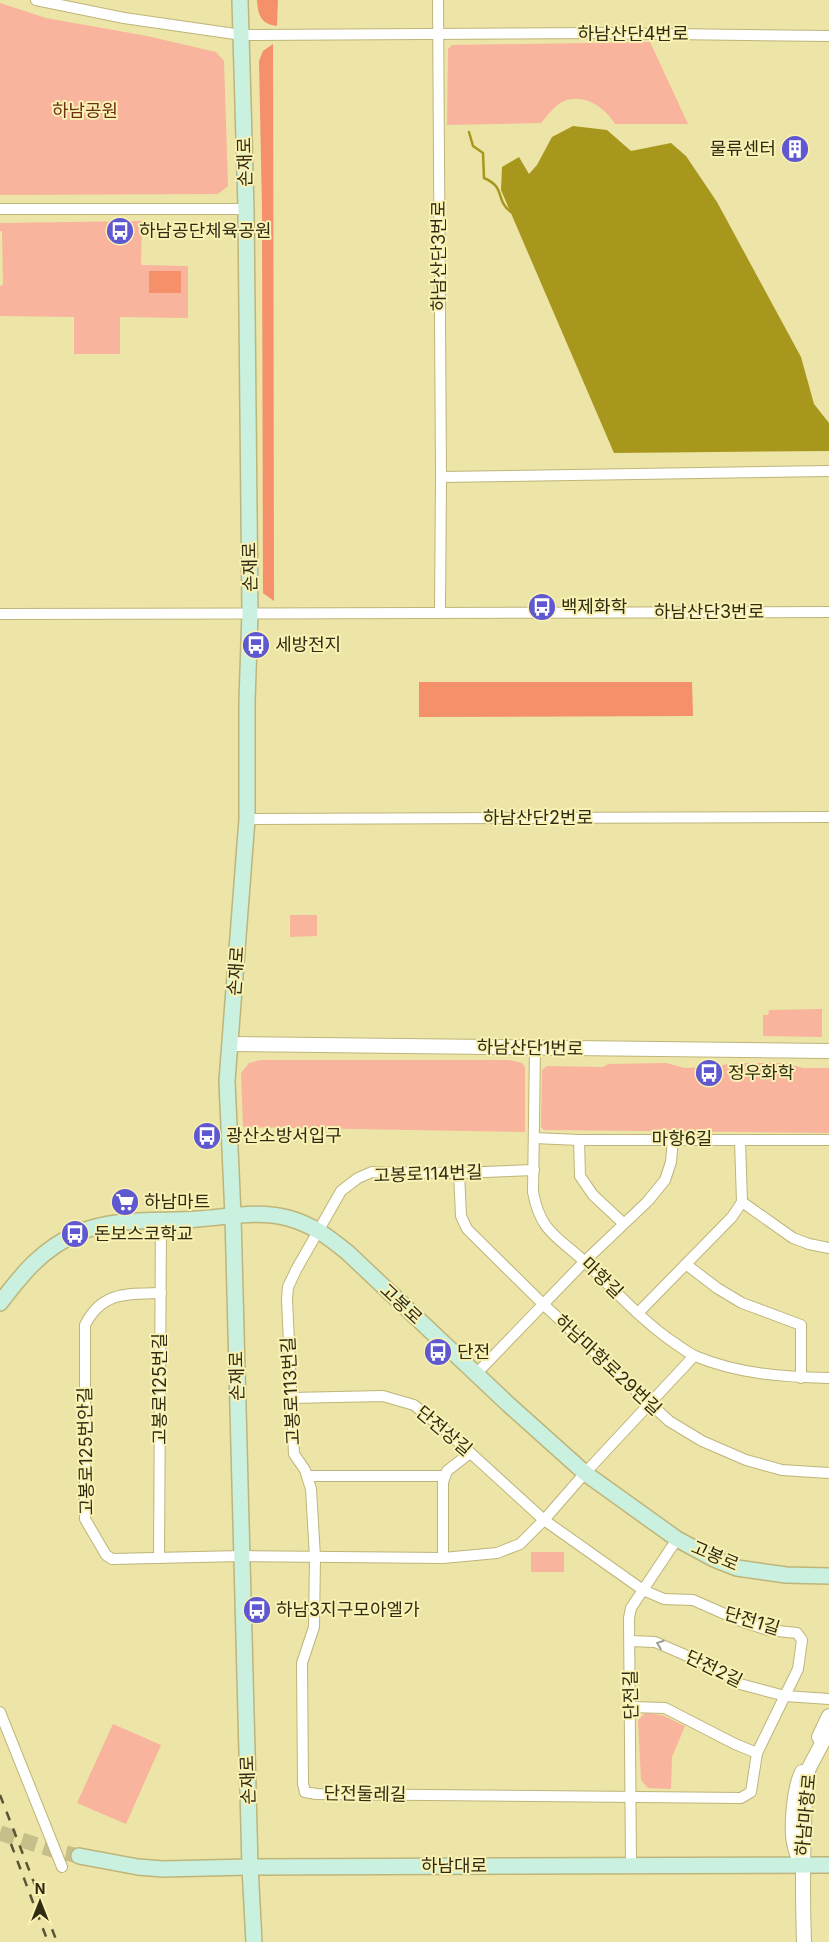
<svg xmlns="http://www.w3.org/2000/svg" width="829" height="1942" font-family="Inter,'Noto Sans KR',sans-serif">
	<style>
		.green { fill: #f8b49c }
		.forest { fill: #f4906a }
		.water { fill: #a7971d }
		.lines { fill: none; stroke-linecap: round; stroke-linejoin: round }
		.stream { stroke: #a7971d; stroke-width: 2.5 }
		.secondary-tunnel { stroke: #c7bf8a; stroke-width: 15; stroke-dasharray: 15 8; stroke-linecap: butt }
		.minor-casing { stroke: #beb57a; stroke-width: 12 }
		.tertiary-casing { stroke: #beb57a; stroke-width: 16 }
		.secondary-casing { stroke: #beb57a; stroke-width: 18 }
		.minor { stroke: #fff; stroke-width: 10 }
		.tertiary { stroke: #fff; stroke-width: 14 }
		.secondary { stroke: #caf1e0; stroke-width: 15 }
		.rail { stroke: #595434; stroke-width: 2.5; stroke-dasharray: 9 9; stroke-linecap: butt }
		.oneway { stroke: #a2a095 }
		.labels { text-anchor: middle; stroke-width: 4; stroke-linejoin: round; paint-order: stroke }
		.street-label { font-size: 18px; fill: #302c14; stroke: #faf2b4 }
		.park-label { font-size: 18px; fill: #6d2e14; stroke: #faf2b4 }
		.poi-label { font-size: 18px; fill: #302c14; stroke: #faf2b4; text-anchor: start }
	</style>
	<rect width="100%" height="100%" fill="#ede4a7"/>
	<g class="green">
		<polygon points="0,3 46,18 147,36 216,52 224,61 228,186 218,194 0,195"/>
		<path d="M650,42L688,124H615C605,108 585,93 564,101C555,105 548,115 541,123L447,125L448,49L452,45Z"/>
		<polygon points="142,221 141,265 188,266 188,318 120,317 120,354 74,354 74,317 0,316 0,286 3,285 2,231 0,231 0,223"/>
		<polygon points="290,915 317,915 317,936 290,937"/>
		<polygon points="822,1009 822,1037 763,1036 763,1015 768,1015 769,1010"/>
		<polygon points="261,1060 510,1060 522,1063 525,1067 525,1132 243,1127 241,1073 249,1063"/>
		<polygon points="666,1063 685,1068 712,1067 735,1063 785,1063 803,1068 829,1068 829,1133 544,1130 541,1127 542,1070 547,1066 603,1067 608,1064"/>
		<rect x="531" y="1552" width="33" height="20"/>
		<polygon points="645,1713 662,1715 685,1726 672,1757 671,1789 648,1788 641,1780 638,1720"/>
		<polygon points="113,1724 161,1745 126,1824 77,1803"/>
	</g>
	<g class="forest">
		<path d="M257,0H278L277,26C261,24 258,16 257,0Z"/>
		<polygon points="273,44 274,601 263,593 262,208 259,61 263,51"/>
		<rect x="149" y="271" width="32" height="22"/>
		<polygon points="419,682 692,682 693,716 419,717"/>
	</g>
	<polygon class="water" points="573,126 607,130 631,151 671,143 686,156 717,202 801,357 814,404 829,423 829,451 614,453 501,190 502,167 519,157 529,174 537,165 552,137"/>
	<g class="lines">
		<path class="stream" d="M469,132L473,146L483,153L484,178C507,188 494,199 511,212"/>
		<polyline class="secondary-tunnel" points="0,1833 56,1851 79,1856"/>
		<defs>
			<g id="minor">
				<polyline points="36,0 124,18 242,35 598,33 829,36"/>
				<polyline points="438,0 441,477 440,611"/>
				<polyline points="0,209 246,209"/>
				<polyline points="441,477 829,471"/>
				<polyline points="0,614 829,612"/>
				<polyline points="247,819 829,817"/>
				<path d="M535,1048L533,1192C541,1235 560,1237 588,1265C617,1292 643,1322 676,1344C682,1348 688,1353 695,1356C738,1374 783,1377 829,1378"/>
				<polyline points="534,1138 579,1140 829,1140"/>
				<polyline points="579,1140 580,1176 593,1195 623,1223"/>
				<polyline points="459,1173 461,1216 467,1229 543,1304 669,1421 702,1441 746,1460 782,1470 829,1473"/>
				<polyline points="742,1202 793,1238 809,1244 829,1248"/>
				<polyline points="687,1265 717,1288 742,1303 801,1325 801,1378"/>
				<path d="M161,1293C128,1294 102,1291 85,1325V1519L106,1555L112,1559L241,1556L443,1558L497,1553L520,1544L544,1520L585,1473L694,1356"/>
				<polyline points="638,1313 732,1217 742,1202 740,1140"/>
				<polyline points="476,1374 585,1261 648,1201 665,1180 671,1162 673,1139"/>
				<polyline points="291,1398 383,1396 414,1405 453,1437 544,1520 643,1590 664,1599 693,1600 743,1622 768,1630 797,1633 802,1640 798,1669 757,1753 751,1792 741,1798 316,1794 305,1792 303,1784 302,1663 314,1627 315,1557 311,1489 305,1470 294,1454 287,1299 288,1287 296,1270 341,1191 358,1178 372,1172 459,1173 534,1170"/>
				<polyline points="307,1476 445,1476"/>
				<polyline points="159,1558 161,1220"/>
				<polyline points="443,1558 443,1482 447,1471 470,1453"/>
				<polyline points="630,1641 655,1642 713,1667 740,1684 785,1696 829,1699"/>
				<polyline points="631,1707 665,1708 735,1744 757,1753"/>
				<polyline points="0,1712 62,1867"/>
				<polyline points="631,1866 629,1618 631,1608 677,1539"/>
			</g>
			<g id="tertiary">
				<polyline points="231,1044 829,1051"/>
				<polyline points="819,1737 829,1716"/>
				<path d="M801,1863C799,1858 796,1853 795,1847C790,1830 794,1788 802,1772"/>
				<path d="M804,1942C802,1887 803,1833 806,1779L809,1768L829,1730"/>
			</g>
			<g id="secondary">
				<polyline points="240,0 246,209 250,613 247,701 247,819 227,1081 233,1216 250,1867 254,1942"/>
				<path d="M0,1303C23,1273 42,1249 78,1233C115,1217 159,1222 198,1219C228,1217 258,1210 288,1218C313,1225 327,1236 347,1252L508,1404L585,1473L677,1539L714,1559L737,1568L786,1575L829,1576"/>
				<polyline points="79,1856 138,1867 163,1869 250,1867 829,1865"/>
			</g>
		</defs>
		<use href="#minor" class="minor-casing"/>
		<use href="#tertiary" class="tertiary-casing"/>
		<use href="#secondary" class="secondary-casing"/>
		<use href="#minor" class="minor"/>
		<use href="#tertiary" class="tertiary"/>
		<use href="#secondary" class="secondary"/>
		<g class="rail">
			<polyline points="0,1795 57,1942"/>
			<polyline points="11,1844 48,1942"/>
		</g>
	</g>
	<defs><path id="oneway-chevron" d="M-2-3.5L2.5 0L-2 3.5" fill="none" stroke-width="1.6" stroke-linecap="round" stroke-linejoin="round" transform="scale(1.25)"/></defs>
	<use class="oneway" href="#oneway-chevron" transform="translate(660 1644) rotate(-160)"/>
	<defs>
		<symbol id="building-disc" viewBox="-11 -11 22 22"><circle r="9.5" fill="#5f58d1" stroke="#faf2b4"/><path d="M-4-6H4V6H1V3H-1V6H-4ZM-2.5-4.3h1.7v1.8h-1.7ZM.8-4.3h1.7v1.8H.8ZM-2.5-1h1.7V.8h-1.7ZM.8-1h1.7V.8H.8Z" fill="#fff"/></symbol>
		<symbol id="bus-disc" viewBox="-11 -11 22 22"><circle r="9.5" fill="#5f58d1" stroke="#faf2b4"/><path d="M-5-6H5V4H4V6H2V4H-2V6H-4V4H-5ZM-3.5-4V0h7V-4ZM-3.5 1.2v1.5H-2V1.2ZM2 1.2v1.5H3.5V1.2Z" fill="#fff"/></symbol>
		<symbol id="supermarket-disc" viewBox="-11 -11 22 22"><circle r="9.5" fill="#5f58d1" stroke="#faf2b4"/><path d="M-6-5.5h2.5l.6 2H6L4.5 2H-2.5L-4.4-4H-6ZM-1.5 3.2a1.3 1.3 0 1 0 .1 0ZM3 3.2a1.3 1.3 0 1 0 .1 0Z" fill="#fff"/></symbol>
	</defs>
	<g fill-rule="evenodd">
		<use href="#building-disc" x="779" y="133" width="32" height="32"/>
		<use href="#bus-disc" x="104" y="215" width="32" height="32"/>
		<use href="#bus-disc" x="526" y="591" width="32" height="32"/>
		<use href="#bus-disc" x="240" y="629" width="32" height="32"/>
		<use href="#bus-disc" x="693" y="1057" width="32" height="32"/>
		<use href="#bus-disc" x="191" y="1120" width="32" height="32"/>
		<use href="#supermarket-disc" x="109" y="1186" width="32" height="32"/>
		<use href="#bus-disc" x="59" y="1218" width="32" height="32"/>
		<use href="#bus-disc" x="422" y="1336" width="32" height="32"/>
		<use href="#bus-disc" x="241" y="1594" width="32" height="32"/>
	</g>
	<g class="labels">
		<g class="street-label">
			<text x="633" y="40">하남산단4번로</text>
			<text transform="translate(245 162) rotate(-91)" y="6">손재로</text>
			<text transform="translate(439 256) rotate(-90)" y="6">하남산단3번로</text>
			<text transform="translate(250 567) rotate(-91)" y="6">손재로</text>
			<text x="709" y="618">하남산단3번로</text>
			<text x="538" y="824">하남산단2번로</text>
			<text transform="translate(236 971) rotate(-86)" y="6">손재로</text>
			<text transform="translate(530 1048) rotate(1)" y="6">하남산단1번로</text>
			<text x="682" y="1145">마항6길</text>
			<text transform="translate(428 1174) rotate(-2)" y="6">고봉로114번길</text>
			<text transform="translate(602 1278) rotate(44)" y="6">마항길</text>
			<text transform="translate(401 1304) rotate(43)" y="6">고봉로</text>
			<text transform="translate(608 1365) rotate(43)" y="6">하남마항로29번길</text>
			<text transform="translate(237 1376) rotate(-91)" y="6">손재로</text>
			<text transform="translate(160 1389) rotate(-90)" y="6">고봉로125번길</text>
			<text transform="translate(291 1391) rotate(-93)" y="6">고봉로113번길</text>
			<text transform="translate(444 1431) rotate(40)" y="6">단전상길</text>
			<text transform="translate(86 1451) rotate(-91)" y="6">고봉로125번안길</text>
			<text transform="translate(715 1556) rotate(23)" y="6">고봉로</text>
			<text transform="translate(752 1621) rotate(17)" y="6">단전1길</text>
			<text transform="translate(714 1669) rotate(26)" y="6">단전2길</text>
			<text transform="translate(631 1695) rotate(-91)" y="6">단전길</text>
			<text transform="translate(248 1780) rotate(-92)" y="6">손재로</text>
			<text transform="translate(365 1794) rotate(1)" y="6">단전둘레길</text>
			<text transform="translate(806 1815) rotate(-85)" y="6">하남마항로</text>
			<text x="454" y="1872">하남대로</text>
		</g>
		<g class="park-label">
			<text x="85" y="117">하남공원</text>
		</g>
		<g class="poi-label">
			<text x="776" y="155" text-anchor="end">물류센터</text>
			<text x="139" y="237">하남공단체육공원</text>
			<text x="561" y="613">백제화학</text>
			<text x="275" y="651">세방전지</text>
			<text x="728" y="1079">정우화학</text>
			<text x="226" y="1142">광산소방서입구</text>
			<text x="144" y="1208">하남마트</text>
			<text x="94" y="1240">돈보스코학교</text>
			<text x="457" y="1358">단전</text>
			<text x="276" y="1616">하남3지구모아엘가</text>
		</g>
	</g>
	<g transform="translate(40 1902)" stroke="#faf2b4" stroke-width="4" paint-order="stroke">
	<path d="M0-4L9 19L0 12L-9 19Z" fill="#302c14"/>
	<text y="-8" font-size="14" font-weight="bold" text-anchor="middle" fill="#302c14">N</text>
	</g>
</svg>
